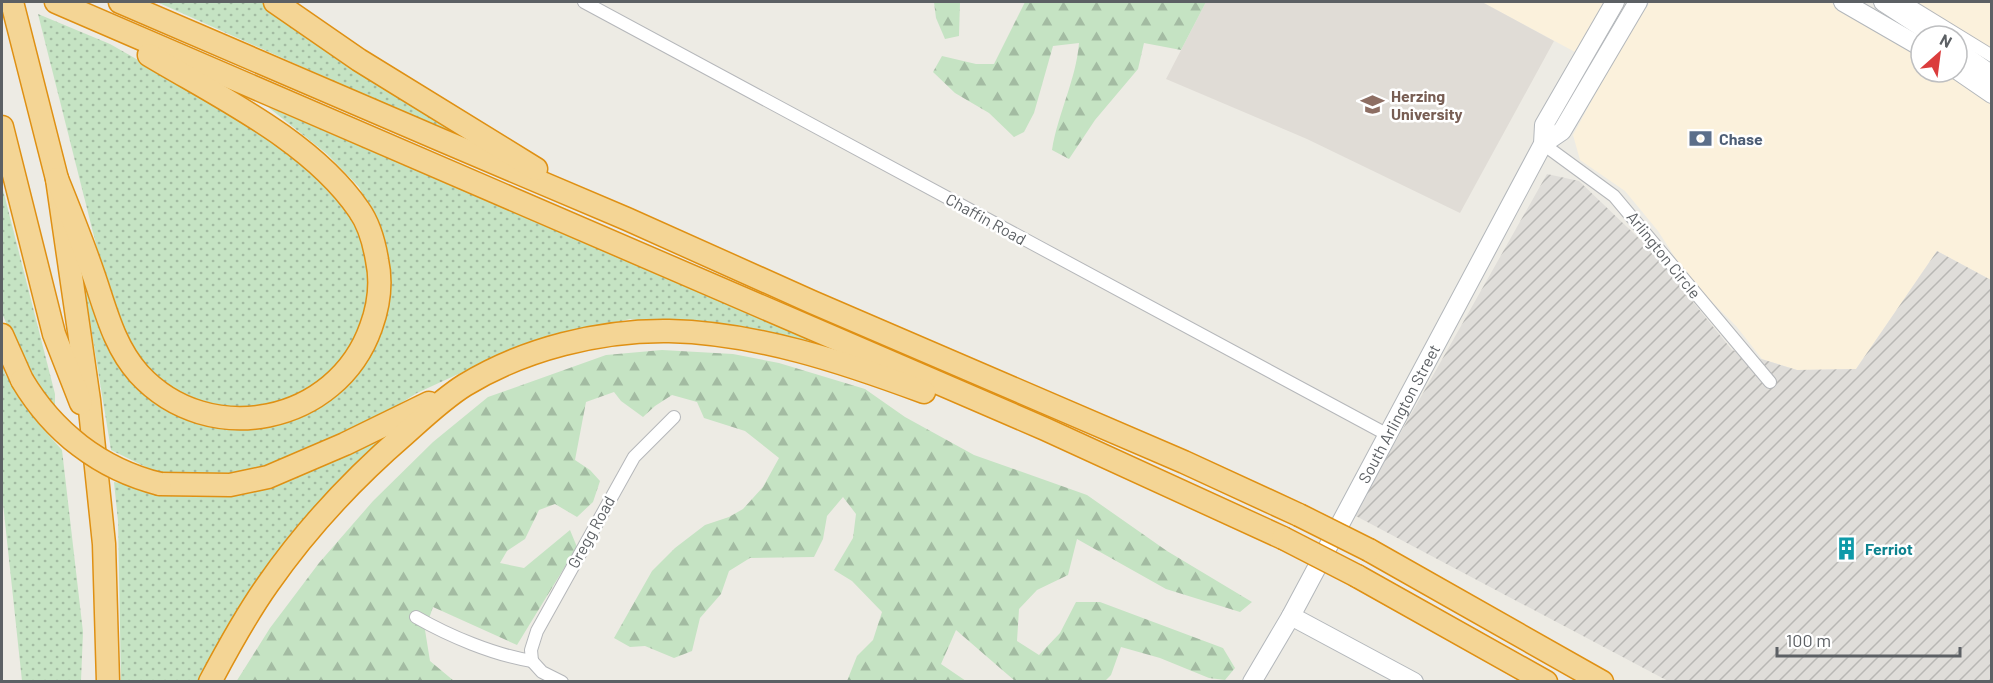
<svg xmlns="http://www.w3.org/2000/svg" width="1993" height="683" font-family="Barlow,sans-serif">
	<style>
		.commercial { fill: #fbf1dc }
		.industrial { fill: url(#industrial-furrows) }
		.education { fill: #e0dcd6 }
		.grass { fill: url(#grass-dots) }
		.forest { fill: url(#forest-firs) }
		.lines { fill: none; stroke-linecap: round; stroke-linejoin: round }
		.street-casing { stroke: #b5b7ba; stroke-width: 14 }
		.secondary-casing { stroke: #b3b7bb; stroke-width: 20 }
		.highway-casing { stroke: #df9013; stroke-width: 25 }
		.street { stroke: #fff; stroke-width: 12 }
		.secondary { stroke: #fff; stroke-width: 18 }
		.highway { stroke: #f4d595; stroke-width: 22 }
		.highway-bridge-casing { stroke: #df9013; stroke-width: 25; stroke-linecap: butt }
		.highway-bridge { stroke: #f4d595; stroke-width: 22 }
		.labels { text-anchor: middle; stroke-width: 5; stroke-linejoin: round; paint-order: stroke }
		.education-label { font-size: 16px; font-weight: bold; fill: #785e54; stroke: #fff; text-anchor: start }
		.service-label { font-size: 16px; font-weight: bold; fill: #4e5e75; stroke: #fff; text-anchor: start }
		.street-label { font-size: 16px; fill: #5c6064; stroke: #fff }
		.culture-label { font-size: 16px; font-weight: bold; fill: #0d838f; stroke: #fff; text-anchor: start }
	</style>
	<defs>
		<pattern id="industrial-furrows" width="10" height="10" patternUnits="userSpaceOnUse" patternTransform="scale(1.5)"><rect width="10" height="10" fill="#dfddd9"/><path d="M-1 1l2-2M0 10L10 0M9 11l2-2" fill="none" stroke="#b8b7b4"/></pattern>
		<pattern id="grass-dots" width="8" height="8" patternUnits="userSpaceOnUse" patternTransform="scale(1.5)"><rect width="8" height="8" fill="#c5e3c3"/><path d="M2 2h.1M6 6h.1" fill="none" stroke="#a3bba2" stroke-width="1.8" stroke-linecap="round"/></pattern>
		<pattern id="forest-firs" width="22" height="20" patternUnits="userSpaceOnUse" patternTransform="scale(1.5)"><rect width="22" height="20" fill="#c5e3c3"/><path d="M5 1l3.5 6h-7zM16 11l3.5 6h-7z" fill="#a3bba2"/></pattern>
	</defs>
	<rect width="100%" height="100%" fill="#edebe4"/>
	<g class="commercial">
		<polygon points="1482,2 1607,2 1575,52"/>
		<polygon points="1650,2 1830,2 1921,57 1921,72 1945,72 1991,101 1991,280 1937,251 1856,369 1797,370 1762,359 1736,326 1689,279 1658,231 1625,191 1580,160 1573,135 1613,61"/>
		<polygon points="1908,2 1991,2 1991,54"/>
	</g>
	<polygon class="industrial" points="1547,174 1579,181 1650,249 1732,350 1797,370 1856,369 1937,251 1991,280 1991,681 1668,681 1354,515"/>
	<polygon class="education" points="1206,2 1482,2 1554,41 1460,213 1307,139 1166,79"/>
	<g class="grass">
		<polygon points="157,2 267,2 486,149"/>
		<polygon points="38,14 110,44 231,113 314,171 348,204 374,269 369,316 357,344 326,381 265,411 201,406 163,384 124,342 104,276"/>
		<polygon points="268,107 817,340 814,350 630,319 550,337 491,359 417,393 359,429 248,475 202,480 152,470 111,450 84,285 90,286 175,407 308,409 375,335 376,221 359,187 327,154"/>
		<polygon points="2,186 55,394 55,408 21,359 2,313"/>
		<polygon points="2,363 5,374 37,422 62,450 83,632 81,681 22,681 2,494"/>
		<polygon points="398,424 202,681 121,681 118,521 114,482 190,497 247,494 271,487"/>
	</g>
	<g class="forest">
		<polygon points="934,2 960,2 959,36 945,39 936,18"/>
		<path d="M1025,2H1206L1181,50L1144,43L1138,69L1095,120L1069,159L1052,150C1058,113 1076,80 1079,43L1053,46L1034,113L1024,132L1014,137L989,113L955,93L933,72L942,56L976,64H994Z"/>
		<polygon points="662,350 733,354 779,363 865,389 905,417 974,455 1087,495 1167,551 1252,602 1240,612 1166,589 1077,539 1068,575 1037,590 1019,609 1017,641 1039,655 1060,633 1076,602 1100,602 1223,648 1235,668 1225,680 1209,678 1160,658 1121,647 1111,675 1105,681 1015,681 956,630 941,664 966,681 847,681 857,656 873,640 882,612 852,581 834,570 853,538 856,514 843,497 827,516 823,539 814,557 750,558 729,571 721,594 700,618 692,651 674,658 645,646 630,647 614,638 652,571 675,548 705,525 729,517 743,509 763,487 779,458 745,431 704,418 697,402 672,395 655,406 643,417 621,401 614,392 586,402 575,460 590,470 600,481 593,502 577,517 555,504 539,510 525,539 507,551 500,563 524,568 570,530 577,547 517,645 433,607 425,630 430,661 454,681 236,682 270,628 319,563 373,501 433,442 488,397 606,355"/>
	</g>
	<g class="lines">
		<defs>
			<g id="street">
				<polyline points="584,2 1388,435"/>
				<polyline points="1904,2 1992,56"/>
				<polyline points="1543,144 1614,196 1770,382"/>
				<path d="M416,617C449,636 494,655 532,661"/>
				<polyline points="532,661 531,650 537,631 634,457 674,417"/>
				<polyline points="532,661 542,672 562,682"/>
			</g>
			<g id="secondary">
				<polyline points="1843,2 1921,47"/>
				<polyline points="1883,2 1935,36"/>
				<polyline points="1957,50 1992,75"/>
				<polyline points="1957,70 1992,94"/>
				<polyline points="1543,144 1562,131 1638,2"/>
				<polyline points="1291,616 1414,682"/>
				<path id="s1" d="M1252,682L1291,616L1543,144L1544,125L1615,2"/>
			</g>
			<g id="highway">
				<polyline points="12,2 57,179 89,400 104,544 108,682"/>
				<polyline points="56,2 1045,429 1283,538"/>
				<polyline points="120,2 441,140 627,219 812,302 1184,462 1299,515"/>
				<polyline points="275,2 359,60 536,169"/>
				<polyline points="2,127 54,334 81,403"/>
				<path d="M57,179C70,211 83,244 94,276C106,311 114,346 139,374C209,450 337,424 371,327C379,305 382,283 377,260C374,242 369,224 359,210C312,141 219,97 149,55"/>
				<polyline points="2,335 22,380"/>
				<polyline points="160,484 230,485 268,477 345,444 429,403"/>
				<polyline points="1369,550 1602,682"/>
				<polyline points="1357,576 1546,682"/>
				<path d="M210,682C228,648 246,615 268,584C307,528 354,478 405,434C424,417 444,398 465,385C524,349 600,330 669,331C757,333 843,362 924,392"/>
			</g>
		</defs>
		<use href="#street" class="street-casing"/>
		<use href="#secondary" class="secondary-casing"/>
		<use href="#highway" class="highway-casing"/>
		<use href="#street" class="street"/>
		<use href="#secondary" class="secondary"/>
		<use href="#highway" class="highway"/>
		<defs>
			<g id="highway-bridge">
				<path d="M22,380C53,432 100,469 160,484"/>
				<polyline points="1299,515 1369,550"/>
				<polyline points="1283,538 1357,576"/>
			</g>
		</defs>
		<use href="#highway-bridge" class="highway-bridge-casing"/>
		<use href="#highway-bridge" class="highway-bridge"/>
	</g>
	<defs>
		<symbol id="university-bare" viewBox="-9 -9 18 18"><path d="M0-5L7-2L0 1L-7-2ZM-4 1L0 2.5L4 1V4Q0 6-4 4Z" fill="#8d6e63" stroke="#fff" stroke-width="2.5" paint-order="stroke"/></symbol>
		<symbol id="bank-bare" viewBox="-9 -9 18 18"><path d="M-6-4H6V4H-6ZM0-2.3a2.3 2.3 0 1 0 0 4.6a2.3 2.3 0 1 0 0-4.6Z" fill="#5c6f8a" stroke="#fff" stroke-width="2.5" paint-order="stroke"/></symbol>
		<symbol id="building-bare" viewBox="-9 -9 18 18"><path d="M-4-6H4V6H1V3H-1V6H-4ZM-2.5-4.3h1.7v1.8h-1.7ZM.8-4.3h1.7v1.8H.8ZM-2.5-1h1.7V.8h-1.7ZM.8-1h1.7V.8H.8Z" fill="#0f9aa8" stroke="#fff" stroke-width="2.5" paint-order="stroke"/></symbol>
	</defs>
	<g fill-rule="evenodd">
		<use href="#university-bare" x="1356" y="88" width="33" height="33"/>
		<use href="#bank-bare" x="1684" y="122" width="33" height="33"/>
		<use href="#building-bare" x="1830" y="532" width="33" height="33"/>
	</g>
	<g class="labels">
		<g class="education-label">
			<text x="1391" y="102">Herzing<tspan x="1391" dy="18">University</tspan></text>
		</g>
		<g class="service-label">
			<text x="1719" y="145">Chase</text>
		</g>
		<g class="street-label">
			<text transform="translate(986 219) rotate(29)" y="6">Chaffin Road</text>
			<text transform="translate(1664 255) rotate(51)" y="6">Arlington Circle</text>
			<text dy="6" stroke="none"><textPath href="#s1" startOffset="306">South Arlington Street</textPath></text>
			<text transform="translate(591 532) rotate(-61)" y="6">Gregg Road</text>
		</g>
		<g class="culture-label">
			<text x="1865" y="555">Ferriot</text>
		</g>
	</g>
	<rect width="1993" height="683" fill="none" stroke="#5c6064" stroke-width="6"/>
	<g transform="translate(1939 54) rotate(28)"><circle r="28" fill="#ffffff" stroke="#bebfc1" stroke-width="1.5"/>
	<path d="M0-4.5L10 22L0 15L-10 22Z" fill="#db3d3d"/>
	<text y="-9" font-size="16" font-weight="bold" text-anchor="middle" fill="#5c6064">N</text>
	</g>
	<path d="M1777 647v9h183v-9" fill="none" stroke="#5c6064" stroke-width="3"/>
	<text x="1786" y="647" font-size="18" fill="#5c6064" stroke="#ffffff" stroke-width="4.5" paint-order="stroke">100 m</text>
</svg>
